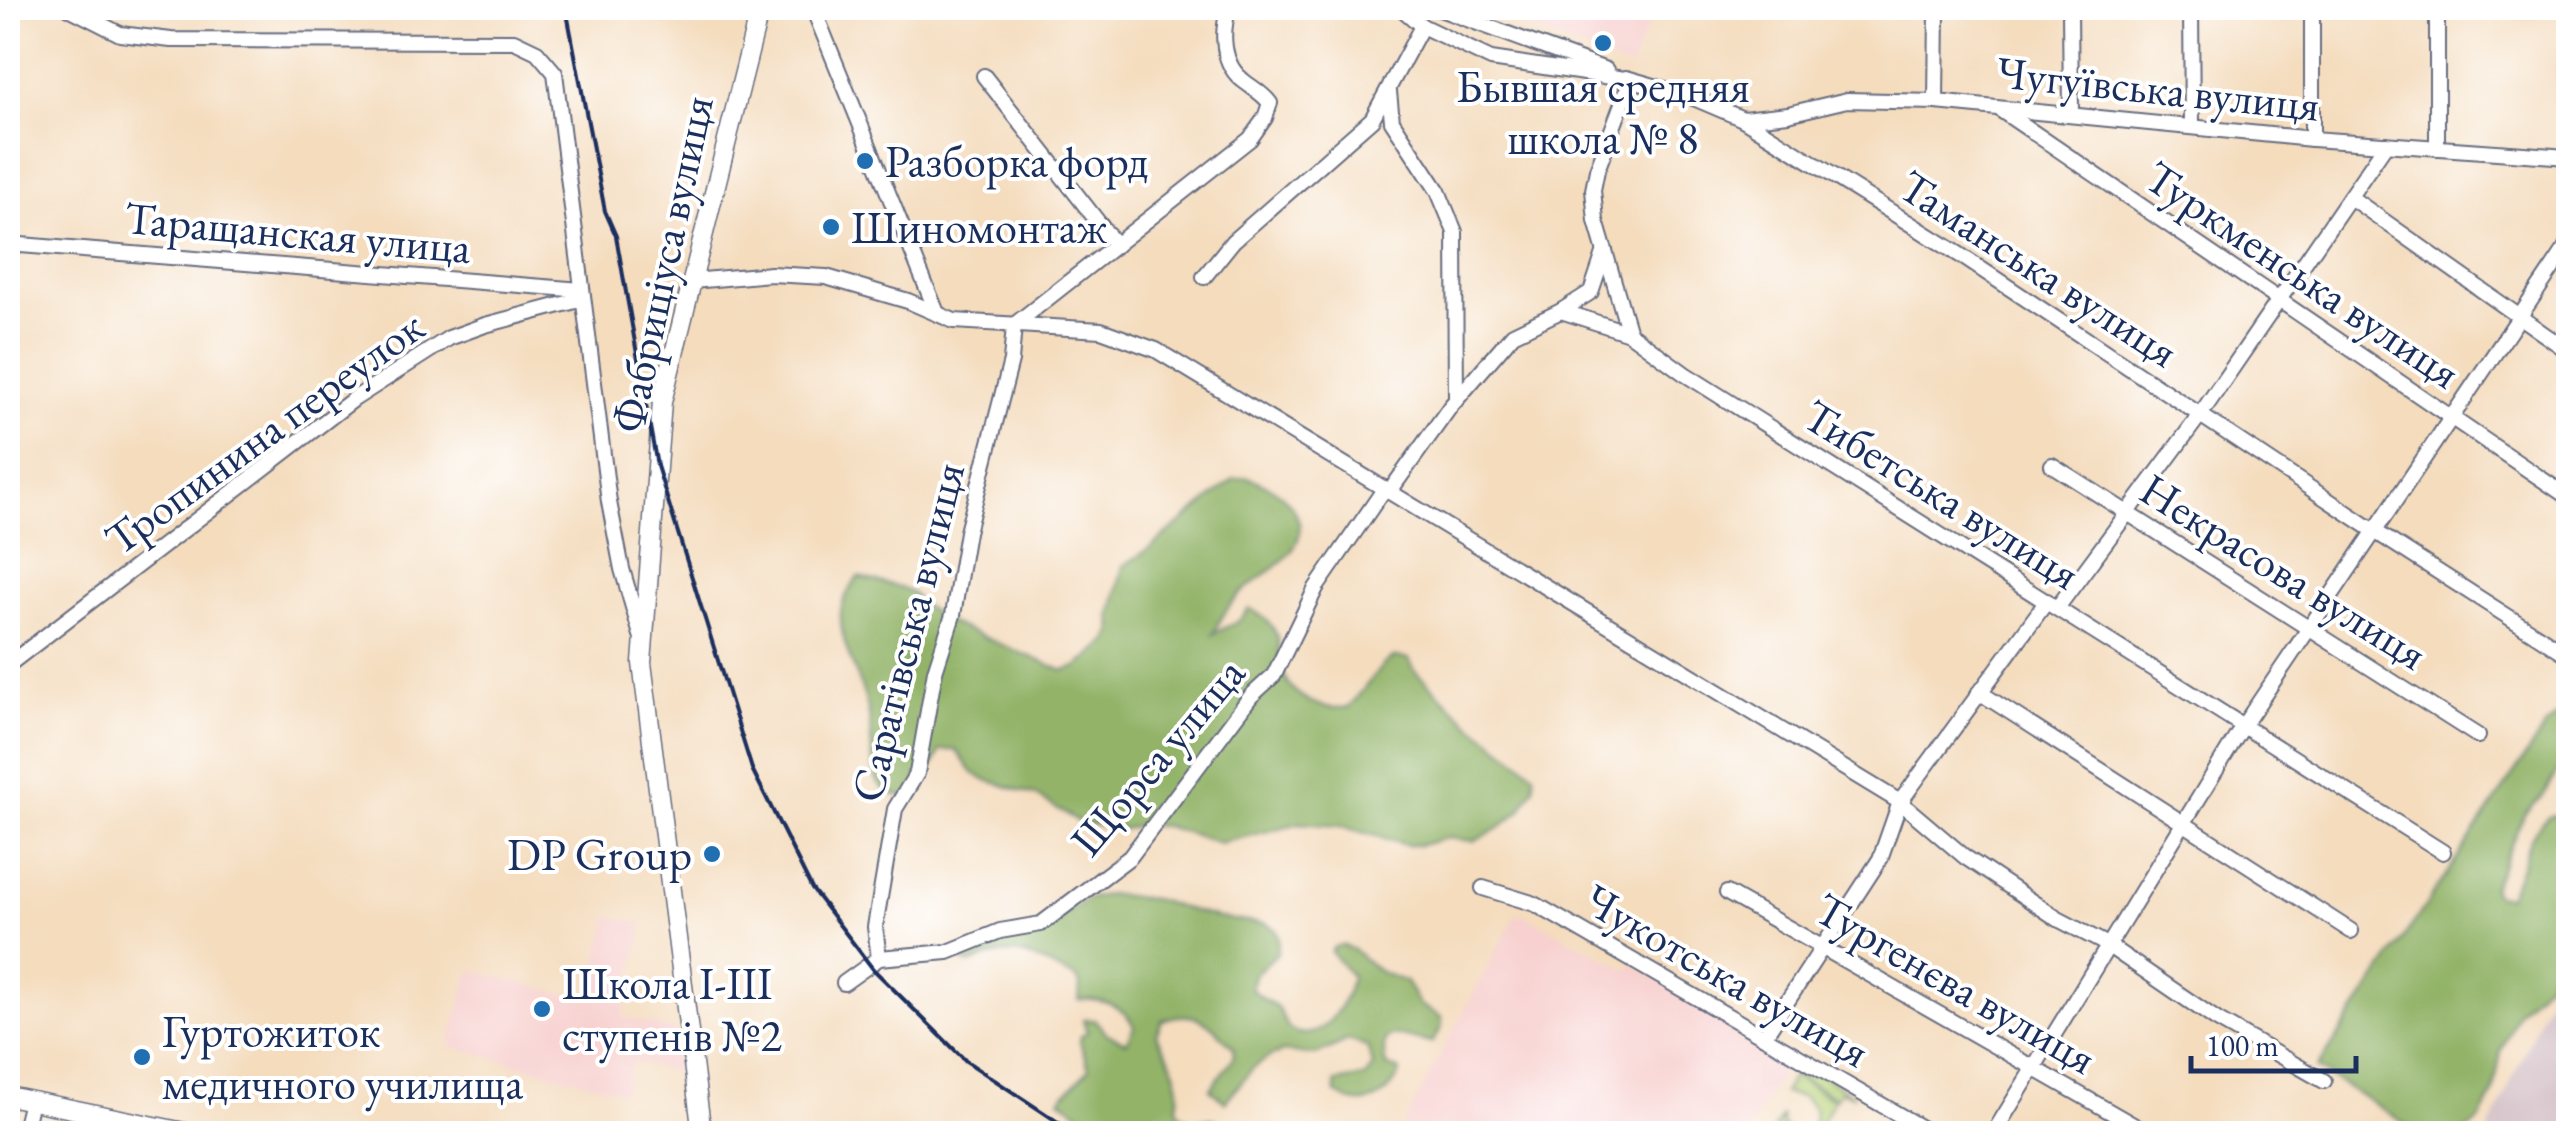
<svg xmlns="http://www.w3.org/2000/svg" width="2576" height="1141" font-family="'EB Garamond',serif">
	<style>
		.built { fill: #f7d0cf }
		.industrial { fill: #d2bec5 }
		.green { fill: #b8d177; stroke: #6a806a; stroke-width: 2.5 }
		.forest { fill: #92b368; stroke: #567163; stroke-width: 2.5 }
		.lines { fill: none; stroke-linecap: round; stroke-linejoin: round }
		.minor-casing { stroke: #676c7f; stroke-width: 18 }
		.major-casing { stroke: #676c7f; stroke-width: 21 }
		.minor { stroke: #fff; stroke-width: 14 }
		.major { stroke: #fff; stroke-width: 18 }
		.rail { stroke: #1b2f5e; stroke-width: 4 }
		.poi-dot { fill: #1f6fb2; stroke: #fff; stroke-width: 4 }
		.labels { text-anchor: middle; stroke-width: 8; stroke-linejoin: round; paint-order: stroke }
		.poi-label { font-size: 45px; fill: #1b2f5e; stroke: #fff; text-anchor: start }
		.street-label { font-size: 45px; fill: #1b2f5e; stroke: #fff }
	</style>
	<rect width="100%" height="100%" fill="#fff"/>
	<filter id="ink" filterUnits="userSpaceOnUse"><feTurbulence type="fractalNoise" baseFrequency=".01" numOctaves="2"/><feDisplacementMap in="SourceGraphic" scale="20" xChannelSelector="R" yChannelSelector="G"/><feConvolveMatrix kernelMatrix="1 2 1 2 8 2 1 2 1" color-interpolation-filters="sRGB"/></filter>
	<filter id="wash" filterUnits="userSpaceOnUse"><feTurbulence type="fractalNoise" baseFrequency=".0048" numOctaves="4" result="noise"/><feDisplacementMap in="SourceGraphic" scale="40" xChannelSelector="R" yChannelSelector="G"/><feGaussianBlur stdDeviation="2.25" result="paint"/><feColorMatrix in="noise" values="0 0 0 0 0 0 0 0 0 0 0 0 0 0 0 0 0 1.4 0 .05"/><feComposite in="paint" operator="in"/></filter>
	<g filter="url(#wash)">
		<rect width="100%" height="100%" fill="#f4dcbd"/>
		<g class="built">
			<polygon points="1512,8 1655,8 1630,69 1502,17"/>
			<polygon points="1522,914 1628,970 1632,964 1723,1019 1727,1029 1784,1070 1747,1133 1639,1134 1632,1130 1629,1134 1398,1134 1514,918"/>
			<polygon points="609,916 644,924 622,1017 684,1033 675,1072 632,1061 624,1092 449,1046 470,970 588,1000"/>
		</g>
		<polygon class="industrial" points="2568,957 2568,1133 2488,1133 2561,970"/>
		<g class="green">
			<polygon points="1802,1063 1855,1096 1840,1091 1836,1098 1795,1075"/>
			<polygon points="1793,1076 1834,1100 1815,1133 1776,1133 1778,1130 1774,1128 1782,1115 1781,1124 1792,1133 1804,1133 1814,1123 1815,1110 1803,1097 1783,1093"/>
		</g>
		<g class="forest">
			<path d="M1247,477C1268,485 1286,494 1296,514C1314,552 1262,572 1239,595C1229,605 1219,621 1213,634L1240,620L1249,608C1258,613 1268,619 1273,628C1281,640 1278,654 1281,667C1287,696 1322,712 1349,707L1383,665L1395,657L1408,659L1416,672L1471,724L1534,773V788L1520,811L1498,829L1474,841L1447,838L1421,845H1407L1341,826L1300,823L1220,843L1165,826L1138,825L1124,829L1081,823L1035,795L983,779L972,772L956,750H941C931,767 919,802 895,795C888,793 880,786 877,780C869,760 873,732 868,710C862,678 839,647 841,612C842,599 851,588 858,577L899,587L912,593L921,604L945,621L1064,671L1077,667L1108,641L1113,629L1111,616L1123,566L1149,549L1234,479Z"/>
			<path d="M2568,706V754L2542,797L2524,814L2492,888L2496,895L2507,897C2525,872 2523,830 2552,815L2568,819V867L2562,879L2568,891V936L2550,979L2518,1011L2501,1051L2493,1093L2480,1120L2462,1133H2420L2317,1068L2545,727Z"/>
			<path d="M1108,894L1153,899L1217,918L1266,924L1276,930L1279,939L1277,953L1254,975L1251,988C1258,998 1267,1000 1276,1007C1284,1014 1283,1027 1295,1032C1324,1043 1349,999 1351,976L1331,952L1334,947L1342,945L1354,950L1378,971L1406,982L1420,1005L1441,1017L1442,1027L1433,1042C1406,1042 1376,1016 1386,1066L1399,1070L1400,1073C1387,1100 1362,1112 1336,1093L1335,1082L1365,1077L1373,1066L1367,1046L1348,1040L1316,1055L1283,1052L1271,1056L1253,1068L1225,1102L1210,1089L1233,1058L1234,1048C1209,1024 1199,1007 1162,1020L1156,1035C1166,1052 1180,1073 1179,1094C1178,1103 1174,1109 1183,1116C1191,1122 1205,1119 1214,1119L1231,1133H1193L1165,1117L1140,1133H1109L1060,1099L1089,1069L1080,1042L1081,1036L1087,1032L1083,1020H1095L1107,1034L1126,1042L1134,1027C1125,1005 1101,998 1079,1000L1080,984L1076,978C1033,959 1017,941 970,964L960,960L959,955L1000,936L1042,931L1087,899Z"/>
		</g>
	</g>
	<g filter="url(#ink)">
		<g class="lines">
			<defs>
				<g id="minor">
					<polyline points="69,8 120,34 171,40 514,41 537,52 555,73 609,502 622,569 641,635"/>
					<polyline points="813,8 937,313"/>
					<polyline points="1401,8 1422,26 1491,59 1631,80 1597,170 1593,190 1596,221 1629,333 1685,374 2443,852"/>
					<polyline points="1437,8 1606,70"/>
					<polyline points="2070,8 2071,115"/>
					<polyline points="2191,8 2192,127"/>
					<polyline points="2437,8 2437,148"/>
					<polyline points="984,76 1116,245"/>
					<polyline points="1626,78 1689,96 1743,119 1960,255 2376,532 2568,655"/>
					<polyline points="1389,92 1392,121 1438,191 1455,232 1456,400"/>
					<polyline points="1936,102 1937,8"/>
					<polyline points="2002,111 2568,497"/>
					<polyline points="1743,119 1788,114 1847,100 1936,102 2312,139 2568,157"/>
					<polyline points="2312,139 2312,8"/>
					<polyline points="2350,197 2568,351"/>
					<polyline points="8,244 582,290"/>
					<polyline points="1204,277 1233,241 1372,119 1422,26"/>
					<polyline points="692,281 771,274 826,277 908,301 954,321 1101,330 1156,350 1900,802 1965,857 2058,919 2106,944 2217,1020 2324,1081"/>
					<polyline points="1561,311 1591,292 1605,250"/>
					<polyline points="2052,465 2478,736"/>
					<polyline points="1390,491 1450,407 1513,334 1561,311 1629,333"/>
					<polyline points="2057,608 2200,415 2386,144"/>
					<polyline points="8,665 354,399 449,338 485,325 583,299"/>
					<polyline points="1979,692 2351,931"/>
					<polyline points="1483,888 1535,904 1932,1134"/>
					<polyline points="1727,893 2149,1134"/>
					<path d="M879,958L875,927L895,809L917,773L935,671L953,615L967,532L1011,361L1014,325L1250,139L1265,118L1270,103C1262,93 1254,89 1245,82C1221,65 1221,32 1229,8"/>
					<polyline points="844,983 879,958 948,952 1000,931 1041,924 1130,857 1251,696 1274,675 1316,588 1385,488"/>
					<polyline points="1764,1037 1880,859 1900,802 2047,601"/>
					<polyline points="23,1134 31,1101"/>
					<polyline points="1993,1134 2243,726 2568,245"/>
				</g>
				<g id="major">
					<polyline points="8,1096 194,1134"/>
					<polyline points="702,1134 642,663 662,402 760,8"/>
				</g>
			</defs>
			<use href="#minor" class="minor-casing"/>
			<use href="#major" class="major-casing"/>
			<use href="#minor" class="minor"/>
			<use href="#major" class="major"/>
			<polyline class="rail" points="566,8 605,211 616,236 657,466 752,769 812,889 873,969 966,1061 1076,1134"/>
		</g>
	</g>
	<g class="poi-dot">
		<circle cx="1603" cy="43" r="10"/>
		<circle cx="865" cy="161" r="10"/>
		<circle cx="831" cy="227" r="10"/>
		<circle cx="712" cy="854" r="10"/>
		<circle cx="542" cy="1009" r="10"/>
		<circle cx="142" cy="1057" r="10"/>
	</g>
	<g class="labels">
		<g class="poi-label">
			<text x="1603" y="102" text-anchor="middle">Бывшая средняя<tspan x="1603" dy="52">школа № 8</tspan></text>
			<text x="885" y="177">Разборка форд</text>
			<text x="851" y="243">Шиномонтаж</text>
			<text x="692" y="870" text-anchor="end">DP Group</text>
			<text x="562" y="999">Школа I-III<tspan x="562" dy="52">ступенів №2</tspan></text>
			<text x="162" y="1047">Гуртожиток<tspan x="162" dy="52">медичного училища</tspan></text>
		</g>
		<g class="street-label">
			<text transform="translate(2158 88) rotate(6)" y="16">Чугуївська вулиця</text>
			<text transform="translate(298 232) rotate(5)" y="16">Таращанская улица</text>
			<text transform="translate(662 264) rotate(-78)" y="16">Фабриціуса вулиця</text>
			<text transform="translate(2039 268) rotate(33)" y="16">Таманська вулиця</text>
			<text transform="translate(2303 274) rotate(34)" y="16">Туркменська вулиця</text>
			<text transform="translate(264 432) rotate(-36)" y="16">Тропинина переулок</text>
			<text transform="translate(1942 494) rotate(32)" y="16">Тибетська вулиця</text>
			<text transform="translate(2284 571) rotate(32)" y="16">Некрасова вулиця</text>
			<text transform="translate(907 632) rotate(-76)" y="16">Саратівська вулиця</text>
			<text transform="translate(1157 756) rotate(-50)" y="16">Щорса улица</text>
			<text transform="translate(1727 975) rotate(30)" y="16">Чукотська вулиця</text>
			<text transform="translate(1956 983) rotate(30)" y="16">Тургенєва вулиця</text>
		</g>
	</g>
	<rect width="2576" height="1141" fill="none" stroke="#fff" stroke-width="40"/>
	<path d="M2191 1056v15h165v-15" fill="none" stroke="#1b2f5e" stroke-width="5"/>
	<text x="2206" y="1056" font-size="30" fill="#1b2f5e" stroke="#ffffff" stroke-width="8" paint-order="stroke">100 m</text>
</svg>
